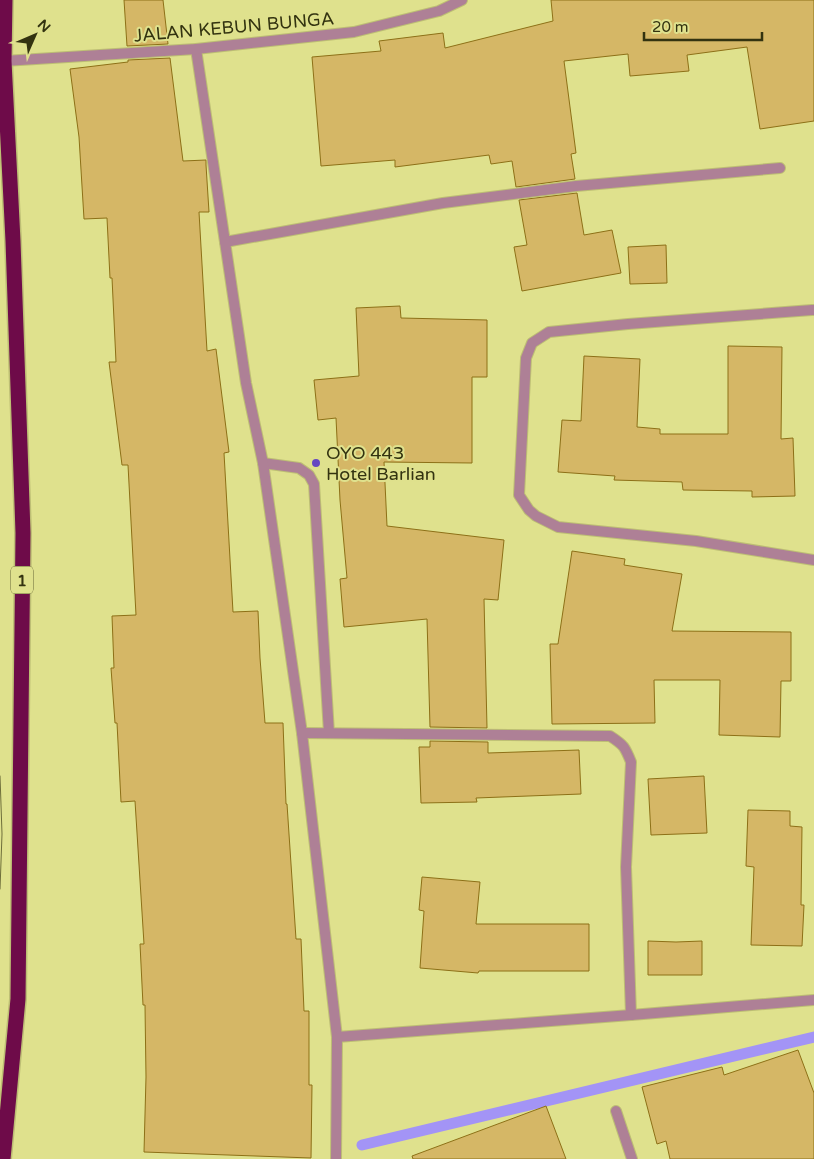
<svg xmlns="http://www.w3.org/2000/svg" width="814" height="1159" font-family="'Varela Round',sans-serif">
	<style>
		.lines { fill: none; stroke-linecap: round; stroke-linejoin: round }
		.stream { stroke: #a394f6; stroke-width: 11 }
		.building { fill: #d5b766; stroke: #8d7017 }
		.lane-casing { stroke: #bdbe74; stroke-width: 12 }
		.street-casing { stroke: #bdbe74; stroke-width: 12 }
		.highway-casing { stroke: #bdbe74; stroke-width: 18 }
		.lane { stroke: #ae8096; stroke-width: 10 }
		.street { stroke: #ae8096; stroke-width: 10 }
		.highway { stroke: #6e0b49; stroke-width: 15 }
		.tram { stroke: #6e6e3b; stroke-width: 1 }
		.poi-dot { fill: #6548c1; stroke: #dfe18d; stroke-width: 2 }
		.labels { text-anchor: middle; stroke-width: 4; stroke-linejoin: round; paint-order: stroke }
		.shield { fill: #dfe18d; stroke: #676736; stroke-width: 1 }
		.shield-label { font-size: 16px; font-weight: bold; fill: #333310 }
		.street-label { font-size: 18px; fill: #333310; stroke: #dfe18d }
		.poi-label { font-size: 18px; fill: #333310; stroke: #dfe18d; text-anchor: start }
	</style>
	<rect width="100%" height="100%" fill="#dfe18d"/>
	<g class="lines">
		<polyline class="stream" points="362,1145 814,1037"/>
	</g>
	<g class="building">
		<polygon points="124,0 163,0 168,44 127,46"/>
		<polygon points="551,0 814,0 814,121 760,129 747,47 687,55 689,71 630,76 628,54 564,61 576,153 571,154 575,179 516,187 512,161 491,164 489,155 395,167 395,160 321,166 312,57 381,51 379,41 443,33 445,48 553,21"/>
		<polygon points="170,58 183,161 206,160 206,165 209,212 199,212 207,351 216,349 229,452 224,453 233,612 258,611 260,658 265,723 283,723 286,804 287,804 296,939 301,939 304,1011 309,1011 309,1085 312,1085 311,1158 144,1152 146,1077 145,1005 143,1005 140,944 144,944 135,801 121,802 117,723 115,723 111,668 114,668 112,616 136,615 128,465 122,465 109,362 116,362 112,278 110,278 107,218 84,219 79,137 70,69 128,62 128,60"/>
		<polygon points="577,193 584,235 612,230 621,273 522,291 514,247 527,245 519,200"/>
		<polygon points="666,245 667,283 630,284 628,247"/>
		<polygon points="400,306 401,318 487,320 487,377 472,377 472,463 384,462 387,526 504,540 498,600 484,599 487,728 430,727 427,619 344,627 340,579 347,578 340,500 336,418 318,420 314,380 359,376 356,308"/>
		<polygon points="728,346 782,347 781,439 793,438 795,496 752,497 752,491 683,490 682,482 614,480 615,476 558,472 562,420 581,421 584,356 640,359 637,427 660,429 660,434 728,434"/>
		<polygon points="572,551 625,559 624,565 682,574 672,631 791,632 791,681 781,681 780,737 719,735 720,680 654,680 655,723 552,724 550,644 558,644"/>
		<polygon points="430,741 488,742 488,753 579,750 581,794 476,798 477,802 421,803 419,747 430,747"/>
		<polygon points="704,776 707,833 651,835 648,779"/>
		<polygon points="748,810 790,811 790,826 802,827 801,905 804,905 802,946 751,945 754,867 746,866"/>
		<polygon points="422,877 480,882 476,924 589,924 589,971 479,971 478,973 420,968 424,911 419,910"/>
		<polygon points="648,941 676,942 702,941 702,975 648,975"/>
		<polygon points="798,1050 814,1093 814,1159 670,1159 666,1141 657,1144 642,1087 722,1067 724,1075"/>
		<polygon points="546,1106 566,1159 413,1159 412,1156"/>
	</g>
	<g class="lines">
		<defs>
			<polyline id="lane" points="263,463 299,468 309,475 314,484 329,733"/>
			<g id="street">
				<polyline points="196,49 225,242 443,203 576,186 780,168"/>
				<polyline points="4,61 196,49 354,32 439,11 462,0"/>
				<polyline points="225,242 246,383 263,463 302,733 337,1037 336,1159"/>
				<polyline points="814,310 812,310 628,324 549,332 532,343 526,358 519,495 529,510 536,516 558,527 696,541 814,560"/>
				<path d="M302,733L610,736C624,745 625,747 631,762L626,867L631,1015"/>
				<polyline points="337,1037 631,1015 814,1000"/>
				<polyline points="616,1111 632,1159"/>
			</g>
			<polyline id="highway" points="3,1159 18,999 23,533 13,241 4,61 5,0"/>
		</defs>
		<use href="#lane" class="lane-casing"/>
		<use href="#street" class="street-casing"/>
		<use href="#highway" class="highway-casing"/>
		<use href="#lane" class="lane"/>
		<use href="#street" class="street"/>
		<use href="#highway" class="highway"/>
		<polyline class="tram" points="0,776 2,834 0,889"/>
	</g>
	<circle class="poi-dot" cx="316" cy="463" r="5"/>
	<g class="labels">
		<rect class="shield" x="11" y="566.5" width="22" height="27" rx="4"/>
		<g class="shield-label">
			<text x="22" y="586">1</text>
		</g>
		<g class="street-label">
			<text transform="translate(234 27) rotate(-5)" y="6">JALAN KEBUN BUNGA</text>
		</g>
		<g class="poi-label">
			<text x="326" y="459">OYO 443<tspan x="326" dy="21">Hotel Barlian</tspan></text>
		</g>
	</g>
	<g transform="translate(35 35) rotate(45)" stroke="#dfe18d" stroke-width="4" paint-order="stroke">
	<path d="M0-4L9 19L0 12L-9 19Z" fill="#333310"/>
	<text y="-8" font-size="14" font-weight="bold" text-anchor="middle" fill="#333310">N</text>
	</g>
	<path d="M644 32v8h118v-8" fill="none" stroke="#333310" stroke-width="2.5"/>
	<text x="652" y="32" font-size="15" fill="#333310" stroke="#dfe18d" stroke-width="4" paint-order="stroke">20 m</text>
</svg>
